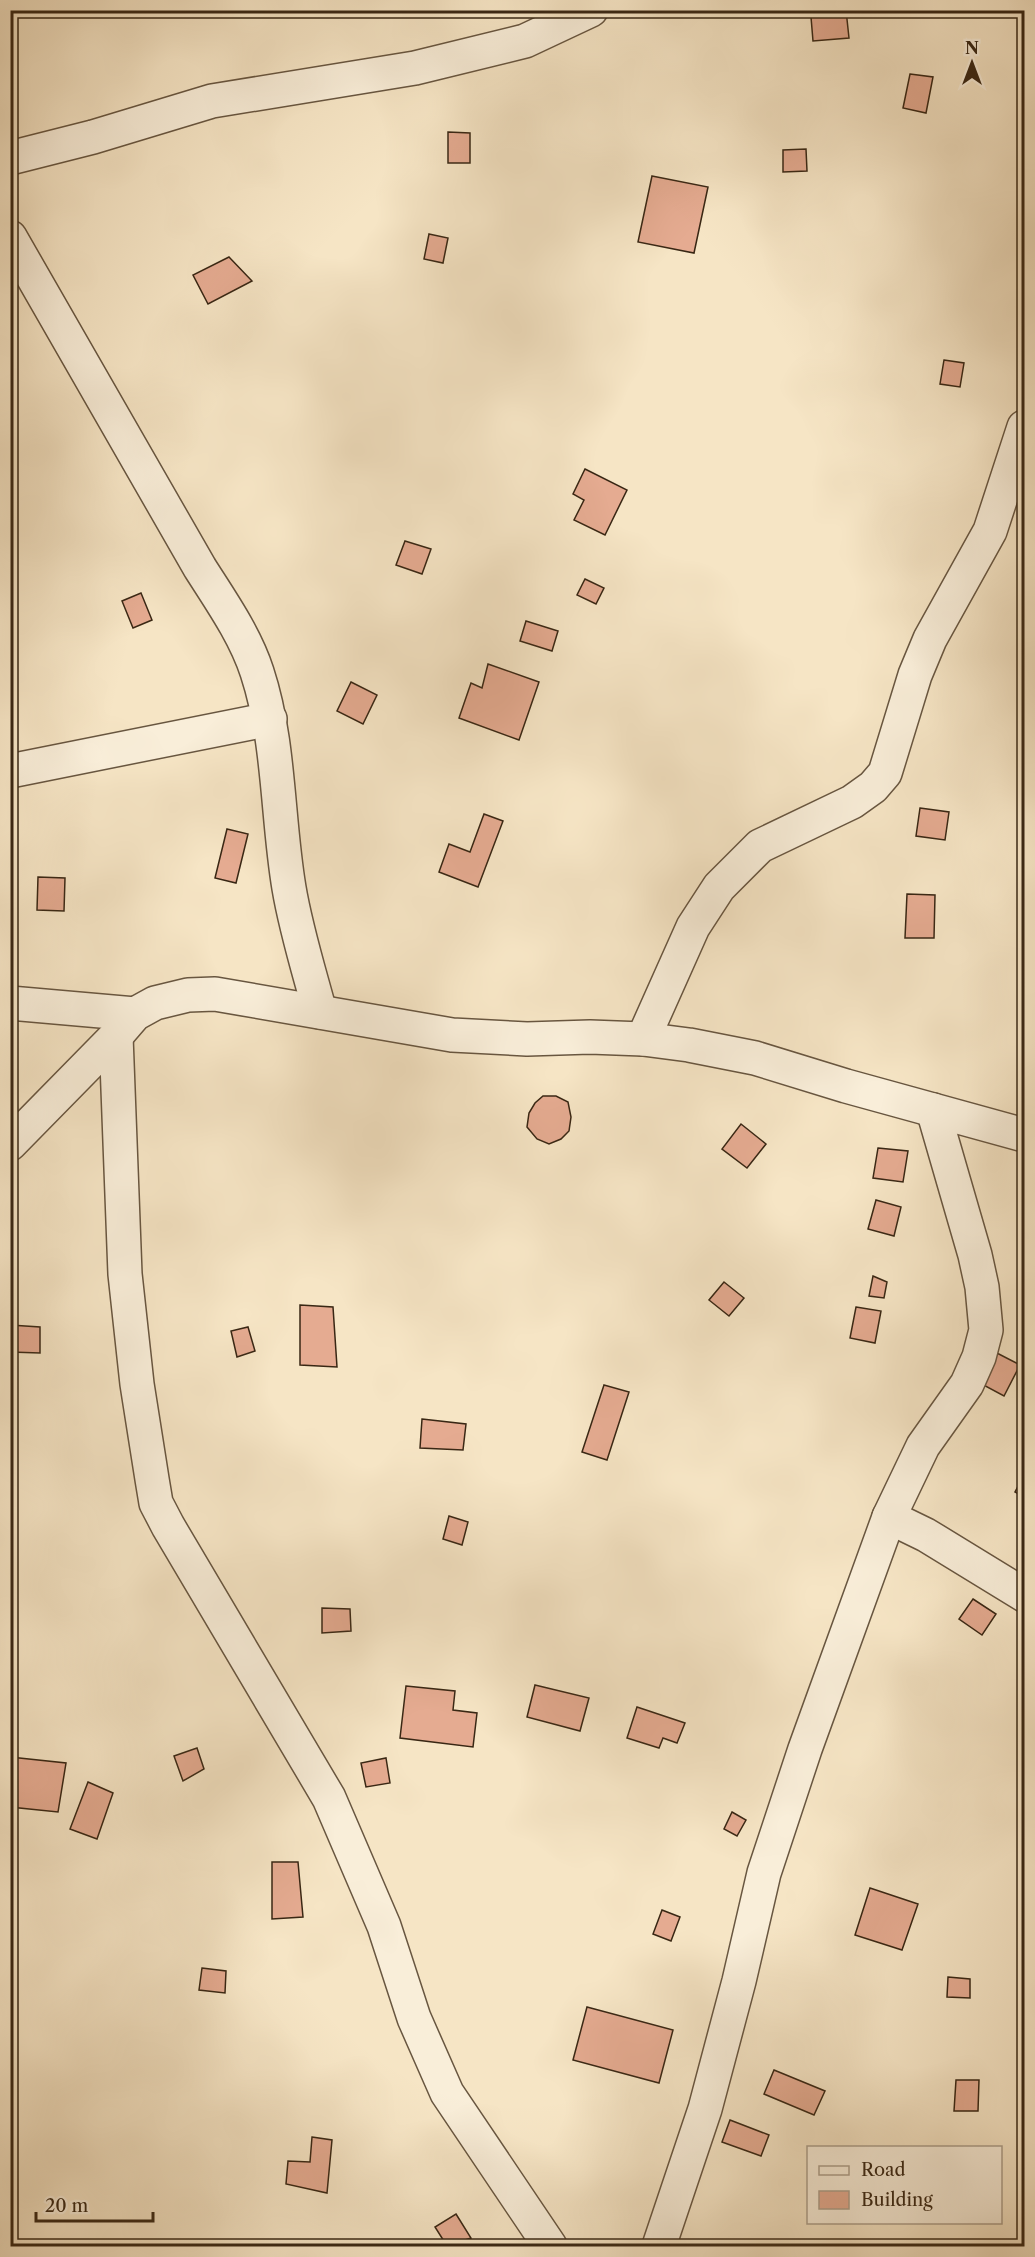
<svg xmlns="http://www.w3.org/2000/svg" width="1035" height="2257" font-family="'Libre Caslon Text',serif">
	<style>
		.building { fill: #e5ab91; stroke: #392714; stroke-width: 1.5 }
		.lines { fill: none; stroke-linecap: round; stroke-linejoin: round }
		.minor-casing { stroke: #685640; stroke-width: 36 }
		.minor { stroke: #f9eed9; stroke-width: 33 }
	</style>
	<rect width="100%" height="100%" fill="#f6e5c5"/>
	<filter id="stains"><feTurbulence type="fractalNoise" baseFrequency=".00333" numOctaves="4"/><feColorMatrix values="0 0 0 0 .2 0 0 0 0 .09 0 0 0 0 .02 0 0 0 .5 -.17"/></filter>
	<radialGradient id="worn" r=".72"><stop offset=".6" stop-color="#630" stop-opacity="0"/><stop offset="1" stop-color="#630" stop-opacity=".3"/></radialGradient>
	<g class="building">
		<polygon points="819,10 846,10 849,38 813,41 811,17 820,16"/>
		<polygon points="910,74 933,77 926,113 903,108"/>
		<polygon points="448,132 470,133 470,163 448,163"/>
		<polygon points="806,149 807,171 783,172 783,150"/>
		<polygon points="652,176 708,187 694,253 638,242"/>
		<polygon points="429,234 448,238 443,263 424,259"/>
		<polygon points="229,257 252,281 208,304 193,275"/>
		<polygon points="944,360 964,363 960,387 940,384"/>
		<polygon points="585,469 627,490 605,535 574,520 584,500 573,494"/>
		<polygon points="405,541 431,549 422,574 396,565"/>
		<polygon points="585,579 604,588 596,604 577,595"/>
		<polygon points="141,593 152,620 133,628 122,601"/>
		<polygon points="526,621 558,631 552,651 520,641"/>
		<polygon points="488,664 539,682 519,740 459,718 471,683 482,688"/>
		<polygon points="351,682 377,695 363,724 337,711"/>
		<polygon points="920,808 949,812 945,840 916,836"/>
		<polygon points="484,814 503,821 478,887 439,872 449,844 470,852"/>
		<polygon points="227,829 248,834 236,883 215,878"/>
		<polygon points="38,877 65,878 64,911 37,910"/>
		<polygon points="907,894 935,895 934,938 905,938"/>
		<polygon points="543,1096 556,1096 568,1102 571,1117 569,1131 561,1139 549,1144 537,1139 527,1127 529,1113 535,1103"/>
		<polygon points="741,1124 766,1144 747,1168 722,1149"/>
		<polygon points="878,1148 908,1151 903,1182 873,1178"/>
		<polygon points="876,1200 901,1207 894,1236 868,1229"/>
		<polygon points="873,1276 887,1282 884,1298 869,1296"/>
		<polygon points="724,1282 744,1298 729,1316 709,1300"/>
		<polygon points="300,1305 333,1307 337,1367 300,1365"/>
		<polygon points="856,1307 881,1311 875,1343 850,1338"/>
		<polygon points="10,1325 40,1327 40,1353 10,1352"/>
		<polygon points="248,1327 255,1351 237,1357 231,1331"/>
		<polygon points="993,1351 1020,1365 1004,1396 976,1381"/>
		<polygon points="604,1385 629,1392 607,1460 582,1452"/>
		<polygon points="422,1419 466,1424 463,1450 420,1448"/>
		<polygon points="1024,1475 1024,1497 1015,1492"/>
		<polygon points="449,1516 468,1522 462,1545 443,1539"/>
		<polygon points="973,1599 996,1614 982,1635 959,1619"/>
		<polygon points="322,1608 350,1609 351,1631 322,1633"/>
		<polygon points="535,1685 589,1698 580,1731 527,1717"/>
		<polygon points="406,1686 455,1691 453,1710 477,1713 473,1747 400,1738"/>
		<polygon points="637,1707 685,1723 677,1743 663,1738 659,1748 627,1738"/>
		<polygon points="197,1748 204,1769 183,1781 174,1756"/>
		<polygon points="10,1757 66,1763 58,1812 10,1807"/>
		<polygon points="386,1758 390,1783 366,1787 361,1763"/>
		<polygon points="88,1782 113,1793 97,1839 70,1829"/>
		<polygon points="732,1812 746,1820 737,1836 724,1829"/>
		<polygon points="272,1862 298,1862 303,1917 272,1919"/>
		<polygon points="870,1888 918,1904 902,1950 855,1935"/>
		<polygon points="662,1910 680,1917 671,1941 653,1934"/>
		<polygon points="202,1968 226,1971 225,1993 199,1990"/>
		<polygon points="948,1977 970,1979 970,1998 947,1997"/>
		<polygon points="587,2007 673,2030 659,2083 573,2060"/>
		<polygon points="774,2070 825,2091 814,2115 764,2094"/>
		<polygon points="956,2080 979,2080 978,2111 954,2111"/>
		<polygon points="730,2120 769,2135 761,2156 722,2142"/>
		<polygon points="312,2137 332,2140 327,2193 286,2184 288,2161 310,2162"/>
		<polygon points="456,2214 471,2238 447,2246 435,2227"/>
	</g>
	<g class="lines">
		<defs>
			<g id="minor">
				<polyline points="10,158 93,137 212,101 415,68 525,41 591,10"/>
				<path d="M10,237L200,568C221,601 245,635 257,672C280,742 277,817 289,888C296,930 309,971 320,1012"/>
				<polyline points="10,771 270,719"/>
				<polyline points="10,1003 135,1014"/>
				<polyline points="116,1036 125,1274 137,1384 152,1479 156,1503 168,1526 329,1798 384,1926 414,2018 447,2093 550,2246"/>
				<polyline points="643,1039 693,927 719,887 760,846 852,802 873,787 885,773 915,675 930,639 990,531 1024,427"/>
				<polyline points="933,1110 975,1255 982,1287 986,1330 979,1357 967,1384 923,1446 889,1517 926,1535 1024,1595"/>
				<polyline points="10,1144 116,1036 135,1014 155,1003 188,995 215,994 452,1035 527,1039 590,1037 643,1039 689,1045 755,1058 846,1086 1024,1135"/>
				<polyline points="659,2246 705,2109 739,1981 764,1873 805,1749 889,1517"/>
			</g>
		</defs>
		<use href="#minor" class="minor-casing"/>
		<use href="#minor" class="minor"/>
	</g>
	<rect width="1035" height="2257" fill="none" stroke="#f6e5c5" stroke-width="36"/>
	<rect x="12" y="12" width="1011" height="2233" fill="none" stroke="#392714" stroke-width="3"/>
	<rect x="18" y="18" width="999" height="2221" fill="none" stroke="#392714" stroke-width="1.5"/>
	<rect x="807" y="2146" width="195" height="78" fill="#f9eed9" stroke="#ac9e8a" stroke-width="1.5"/>
	<rect x="819" y="2166" width="30" height="9" fill="#f9eed9" stroke="#ac9e8a" stroke-width="1.5"/>
	<text x="861" y="2176" font-size="18" fill="#392714">Road</text>
	<rect x="819" y="2191" width="30" height="18" fill="#e5ab91" stroke="#ac9e8a" stroke-width="1.5"/>
	<text x="861" y="2206" font-size="18" fill="#392714">Building</text>
	<g transform="translate(972 63)" stroke="#f9eed9" stroke-width="4.5" paint-order="stroke">
	<path d="M0-4.5L10 22L0 15L-10 22Z" fill="#392714"/>
	<text y="-9" font-size="16" font-weight="bold" text-anchor="middle" fill="#392714">N</text>
	</g>
	<path d="M36 2212v9h117v-9" fill="none" stroke="#392714" stroke-width="3"/>
	<text x="45" y="2212" font-size="18" fill="#392714" stroke="#f9eed9" stroke-width="4.5" paint-order="stroke">20 m</text>
	<rect width="100%" height="100%" filter="url(#stains)"/>
	<rect width="100%" height="100%" fill="url(#worn)"/>
</svg>
